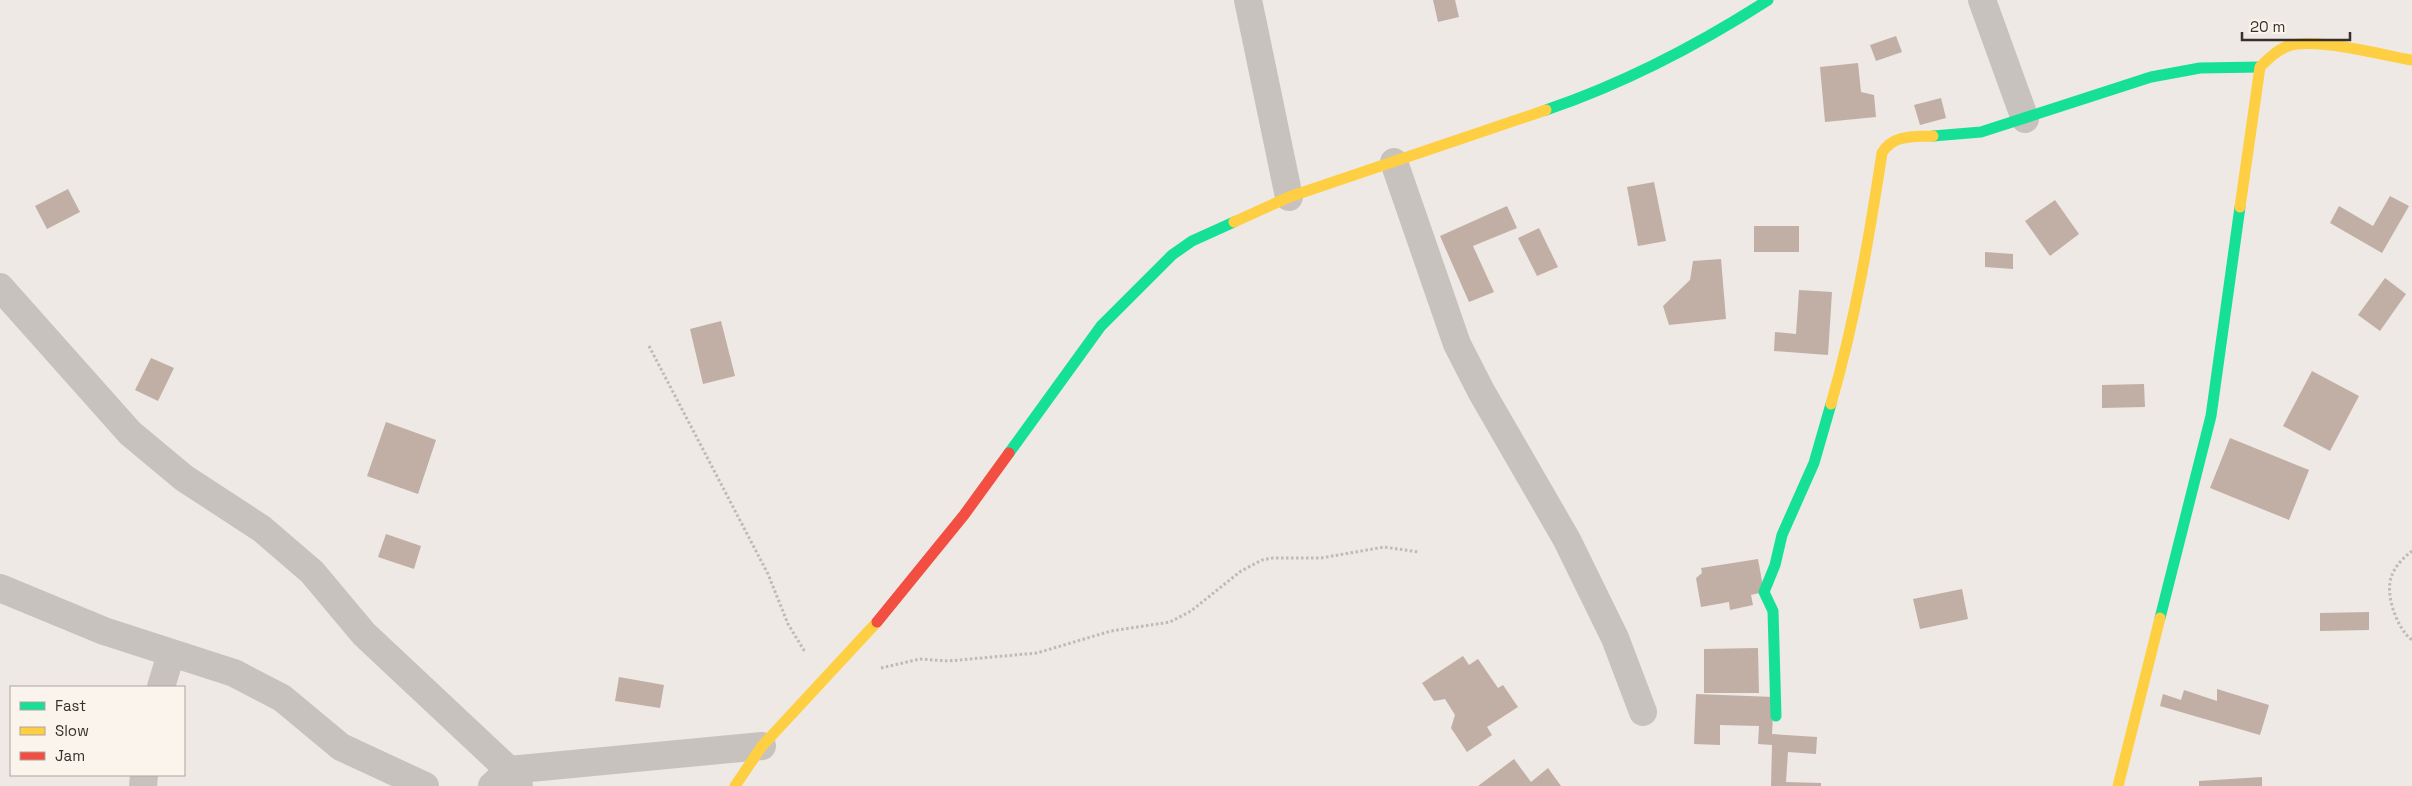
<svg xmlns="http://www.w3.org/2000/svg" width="2412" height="786" font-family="'Space Grotesk',sans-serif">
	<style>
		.building { fill: #c1afa6 }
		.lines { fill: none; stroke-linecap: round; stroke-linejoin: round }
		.path { stroke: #c0bab5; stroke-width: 3; stroke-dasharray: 2.5 2.5; stroke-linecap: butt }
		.street { stroke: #c7c2bd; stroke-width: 28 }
		.fast { stroke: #16e098; stroke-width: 11 }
		.slow { stroke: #ffcf43; stroke-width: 11 }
		.jam { stroke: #f24e42; stroke-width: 11 }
	</style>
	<rect width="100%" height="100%" fill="#eee9e4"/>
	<g class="building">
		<polygon points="1433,0 1455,0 1459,17 1438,22"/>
		<polygon points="1896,36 1902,52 1876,61 1870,45"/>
		<polygon points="1858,63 1861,92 1874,95 1876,117 1825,122 1820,67"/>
		<polygon points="1941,98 1946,118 1920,125 1914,105"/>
		<polygon points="1654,182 1666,241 1638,246 1627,187"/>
		<polygon points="68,189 80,212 47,229 35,206"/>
		<polygon points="2390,196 2409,206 2382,253 2330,223 2339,206 2373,226"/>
		<polygon points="2055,200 2079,234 2050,256 2025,221"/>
		<polygon points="1507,206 1517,228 1473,246 1494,292 1469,302 1440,236"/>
		<rect x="1754" y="226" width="45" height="26"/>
		<polygon points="1539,228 1558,267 1537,276 1518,238"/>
		<polygon points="1985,252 2013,254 2013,269 1985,267"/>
		<polygon points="1721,259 1726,319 1669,325 1663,306 1690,280 1693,261"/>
		<polygon points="2385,278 2406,294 2380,331 2358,315"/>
		<polygon points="1799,290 1832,292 1828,355 1774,351 1775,332 1796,334"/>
		<polygon points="721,321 735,376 703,384 690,329"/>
		<polygon points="151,358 174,368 158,401 135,390"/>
		<polygon points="2312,371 2359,396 2330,451 2283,426"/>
		<polygon points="2144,384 2145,407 2102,408 2102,385"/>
		<polygon points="386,422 436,440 418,494 367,476"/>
		<polygon points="2230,438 2309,470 2289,520 2210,488"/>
		<polygon points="386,534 421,546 414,569 378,557"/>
		<polygon points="1758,559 1764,592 1751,595 1753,605 1730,610 1729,602 1701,607 1696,578 1702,573 1701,568"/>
		<polygon points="1962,589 1968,619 1920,629 1913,599"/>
		<polygon points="2369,612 2369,630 2320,631 2320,613"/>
		<polygon points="1758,648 1759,693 1704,693 1704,649"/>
		<polygon points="1463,656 1469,665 1478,659 1498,688 1503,685 1518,707 1487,727 1492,735 1467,752 1451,728 1455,715 1445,699 1434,701 1422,683"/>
		<polygon points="619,677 664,685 660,708 615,701"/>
		<polygon points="2217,689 2269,705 2260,735 2160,706 2163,694 2181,700 2184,690 2217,701"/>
		<polygon points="1696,694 1774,697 1772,734 1817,737 1816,754 1788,752 1786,782 1821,783 1821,786 1771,786 1772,745 1758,744 1759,726 1720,725 1720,745 1694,744"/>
		<polygon points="1514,759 1531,782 1548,768 1561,786 1478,786"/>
		<polygon points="2262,777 2262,786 2199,786 2199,781"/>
	</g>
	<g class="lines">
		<g class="path">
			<polyline points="649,346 768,574 788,624 805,652"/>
			<path d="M2412,551C2404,557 2396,565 2392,575C2384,593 2397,629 2412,640"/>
			<polyline points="881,668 920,659 948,661 1037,653 1111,631 1170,622 1191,611 1241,571 1262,560 1273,558 1321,558 1384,547 1419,552"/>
		</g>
		<g class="street">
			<polyline points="1248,0 1289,197"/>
			<polyline points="1982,0 2025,119"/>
			<polyline points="1394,162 1457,344 1481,391 1567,540 1615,638 1643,712"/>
			<polyline points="0,287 130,433 184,478 262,529 312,572 364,634 509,770 519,786"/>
			<polyline points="0,588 104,631 234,673 282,698 341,747 425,786"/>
			<polyline points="161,687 171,654"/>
			<polyline points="143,786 144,775"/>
			<polyline points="492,786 509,770 762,746"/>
		</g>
		<g class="fast">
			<path d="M1546,110C1625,83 1698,45 1768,0"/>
			<polyline points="1933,136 1981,132 2151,77 2200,68 2260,67"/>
			<polyline points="1009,453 1101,326 1172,255 1192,241 1234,222"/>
			<polyline points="2160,618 2211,416 2240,207"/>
			<polyline points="1776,716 1773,611 1764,592 1775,565 1782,535 1814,463 1831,404"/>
		</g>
		<g class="slow">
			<path d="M2240,207L2260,67C2268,59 2277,50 2288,46C2317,37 2381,55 2412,60"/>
			<polyline points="1234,222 1289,197 1546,110"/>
			<path d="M1831,404C1855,321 1869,238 1882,153C1893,134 1914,137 1933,136"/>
			<polyline points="735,786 762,746 877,622"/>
			<polyline points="2118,786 2160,618"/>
		</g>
		<polyline class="jam" points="877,622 964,515 1009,453"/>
	</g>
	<rect x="10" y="686" width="175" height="90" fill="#faf4ec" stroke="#aca59e"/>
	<rect x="20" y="702" width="25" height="8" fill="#16e098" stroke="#aca59e"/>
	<text x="55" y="711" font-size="15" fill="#382f2a">Fast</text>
	<rect x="20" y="727" width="25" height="8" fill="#ffcf43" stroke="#aca59e"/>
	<text x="55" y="736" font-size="15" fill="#382f2a">Slow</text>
	<rect x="20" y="752" width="25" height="8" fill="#f24e42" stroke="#aca59e"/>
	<text x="55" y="761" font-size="15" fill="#382f2a">Jam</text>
	<path d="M2242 32v8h108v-8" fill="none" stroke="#382f2a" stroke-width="2.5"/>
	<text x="2250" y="32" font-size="15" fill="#382f2a" stroke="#faf4ec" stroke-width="4" paint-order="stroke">20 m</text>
</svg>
